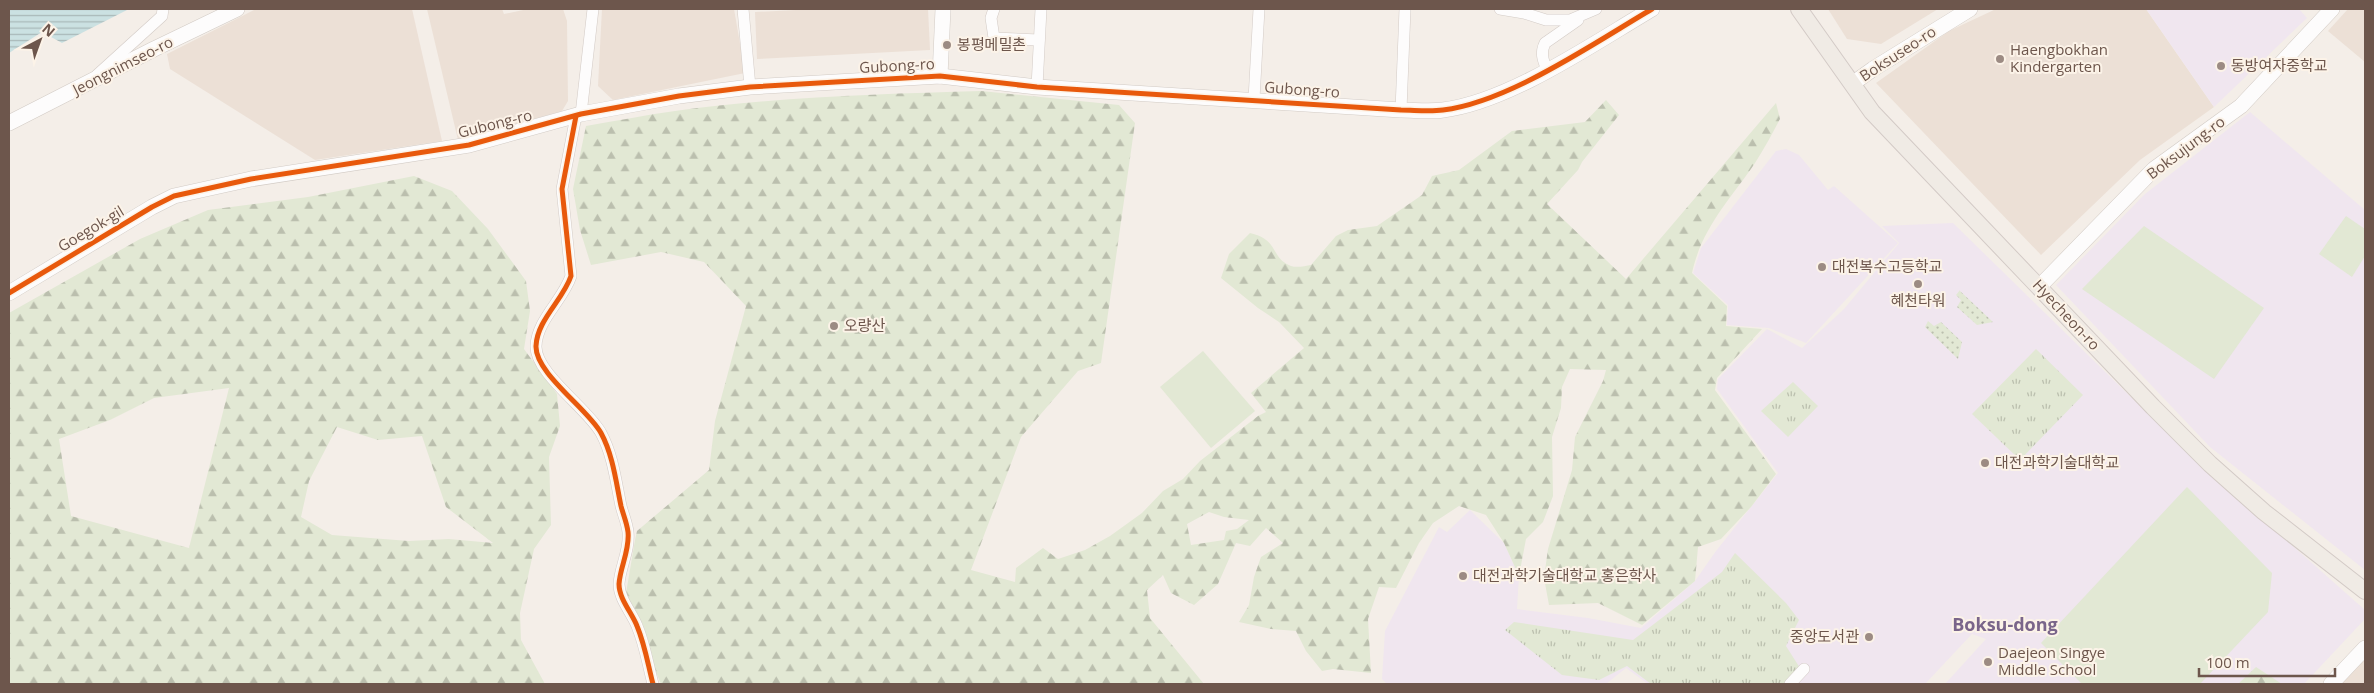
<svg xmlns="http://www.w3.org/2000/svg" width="2374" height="693" font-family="'Open Sans','Noto Sans KR',sans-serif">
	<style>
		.residential { fill: #ece0d6 }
		.education { fill: #f0e6ef }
		.grass { fill: url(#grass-tufts) }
		.forest { fill: url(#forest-firs); fill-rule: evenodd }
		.park { fill: url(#park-dots) }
		.pitch { fill: #e2e8d4 }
		.water { fill: url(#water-rules) }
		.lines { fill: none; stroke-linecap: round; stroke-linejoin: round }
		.street-casing { stroke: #d3cbc6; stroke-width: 12 }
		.secondary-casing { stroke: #d2cbc5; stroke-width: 16 }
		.primary-casing { stroke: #d3cac6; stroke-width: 18 }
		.street { stroke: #fdfcfc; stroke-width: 11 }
		.secondary { stroke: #fdfcfc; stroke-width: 15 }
		.primary { stroke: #f0ebe5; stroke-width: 16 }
		.cycleway-casing { stroke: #fcf3e8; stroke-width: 8 }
		.cycleway { stroke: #e8590c; stroke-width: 5 }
		.poi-dot { fill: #9c8b83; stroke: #fcf3e8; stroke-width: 2 }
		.labels { text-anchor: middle; stroke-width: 4; stroke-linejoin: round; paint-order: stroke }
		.poi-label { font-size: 15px; fill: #6d564c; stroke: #fcf3e8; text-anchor: start }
		.street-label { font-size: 15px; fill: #6d564c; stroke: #fcf3e8 }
		.quarter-label { font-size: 18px; font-weight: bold; fill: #7a658a; stroke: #fcf3e8 }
	</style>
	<defs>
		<pattern id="grass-tufts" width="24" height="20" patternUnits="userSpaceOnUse" patternTransform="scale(1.25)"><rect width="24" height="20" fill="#e2e8d4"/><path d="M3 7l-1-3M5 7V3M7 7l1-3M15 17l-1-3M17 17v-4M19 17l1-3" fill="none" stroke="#bbbfae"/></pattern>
		<pattern id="forest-firs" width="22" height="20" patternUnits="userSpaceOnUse" patternTransform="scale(1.25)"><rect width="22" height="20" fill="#e2e8d4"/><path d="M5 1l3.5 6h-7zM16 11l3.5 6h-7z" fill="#bbbfae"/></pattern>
		<pattern id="park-dots" width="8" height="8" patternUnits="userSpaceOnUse" patternTransform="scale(1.25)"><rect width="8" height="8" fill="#e2e8d4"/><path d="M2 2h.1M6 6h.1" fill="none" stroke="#bbbfae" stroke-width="1.8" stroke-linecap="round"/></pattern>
		<pattern id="water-rules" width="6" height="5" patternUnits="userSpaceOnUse" patternTransform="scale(1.25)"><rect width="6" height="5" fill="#cbe1e2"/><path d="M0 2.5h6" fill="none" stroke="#a9b9b9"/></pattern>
	</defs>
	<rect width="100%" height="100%" fill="#f4eee8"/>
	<g class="residential">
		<polygon points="256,9 412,9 442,141 315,160 170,69 167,54"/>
		<polygon points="427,9 502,9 504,14 528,9 563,9 567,21 568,101 562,111 458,140"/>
		<polygon points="602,9 734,9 745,73 613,100 598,86"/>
		<polygon points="815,9 928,9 930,50 757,59 755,12"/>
		<polygon points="1828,9 1938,9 1881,44 1847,39"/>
		<polygon points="1996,9 2146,9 2214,107 2140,160 2041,255 1876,83 1949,31"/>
		<polygon points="2348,9 2365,9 2365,62 2328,31"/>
		<polygon points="2365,657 2365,684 2339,684"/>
	</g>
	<g class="education">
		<polygon points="2146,9 2299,9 2307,18 2214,107"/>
		<polygon points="2250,112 2365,210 2365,570 2210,447 2056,285 2145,194"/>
		<polygon points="1786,149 1799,155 1828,190 1834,186 1898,243 1806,343 1769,328 1727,325 1728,305 1693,273 1701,248 1776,151"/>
		<polygon points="1953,223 2188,453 2365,610 2365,619 2304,684 1945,684 1986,639 1972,634 1925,684 1648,684 1626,668 1606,684 1387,684 1382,679 1385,631 1439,527 1447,532 1470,510 1504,543 1519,576 1517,609 1588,618 1641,628 1695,581 1716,551 1778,473 1717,389 1718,379 1767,329 1802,348 1844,309 1899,243 1882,226"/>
	</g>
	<g class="grass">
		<polygon points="2036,349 2083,395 2020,460 1972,414"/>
		<polygon points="1793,382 1818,406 1788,437 1761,411"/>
		<polygon points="1735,553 1786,603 1799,620 1786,646 1800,668 1784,684 1651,684 1627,666 1599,680 1562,675 1505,630 1514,622 1633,640 1722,572"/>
	</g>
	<g class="forest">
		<path d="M981,91L1119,105L1135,123L1101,363L1078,371L1021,437L971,570L1015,582L1016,568L1043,548L1058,559L1085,550L1110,536L1142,513L1163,491L1183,479L1200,461L1258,416L1266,412L1251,393L1304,348L1279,322L1258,308L1221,278L1229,254L1250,233C1280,240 1270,258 1291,266C1297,268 1305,266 1311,265L1336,236L1348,230L1377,226L1422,195L1432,176L1459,170L1512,131L1585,122L1606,100L1619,115L1582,162L1578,170L1547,204L1626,279L1776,103L1780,119C1772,134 1764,149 1755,163C1730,200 1702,227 1692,273L1727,306L1726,326L1762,329L1717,378L1715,390L1776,474L1751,507L1721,539L1698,547L1695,581L1642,625L1598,603L1549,605L1544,578L1548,549L1572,470L1575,437L1603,381L1606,370L1570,369L1562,387L1561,408L1552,437L1553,496L1543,522L1526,539L1519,576L1504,543L1486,515L1459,506L1433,523L1419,543L1396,588L1379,587L1368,619L1371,673L1333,669L1322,671L1306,651L1296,631L1271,629L1239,622L1249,605L1254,577L1261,557L1283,543L1266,528L1250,546L1236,543L1218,584L1194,605L1171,593L1163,575L1147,590L1150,618L1204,684H661L625,599L635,540L637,531L709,470L715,421L746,306L704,262L661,252L591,265L580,230L573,189L586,126C616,121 645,115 675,111C775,97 880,94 981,91ZM1209,512L1224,517L1249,520L1237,529L1226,531L1224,540L1191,545L1187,524Z"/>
		<path d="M414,176L452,191L488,229L526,281L530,311L524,349L557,394L560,426L549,457L551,525L534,549L520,613L521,640L545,684H9V313L140,239L208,210L308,197ZM229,388L189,548L71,516L59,439L110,420L154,398ZM337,427L378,440L422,436L446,507L493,543L449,539L409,541L332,535L301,517L309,481Z"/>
		<polygon points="2256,667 2282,684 2238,684"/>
	</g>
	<g class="park">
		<polygon points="1960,290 1960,291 1993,322 1977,325 1957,307 1961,300 1956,295"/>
		<polygon points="1928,321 1934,326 1941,322 1962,342 1958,359 1925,327"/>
	</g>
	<g class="pitch">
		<polygon points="2346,216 2365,229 2365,256 2352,277 2319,254"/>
		<polygon points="2144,226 2264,308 2214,379 2082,289"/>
		<polygon points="1203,351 1255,411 1211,448 1160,387"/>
		<polygon points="2187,487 2272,573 2268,612 2200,684 2082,684 2041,643"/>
	</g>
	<polygon class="water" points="9,9 129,9 62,43 42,32 9,53"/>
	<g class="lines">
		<defs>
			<g id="street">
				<polyline points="743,9 750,87"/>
				<polyline points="994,9 991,18 994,38 1039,40"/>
				<polyline points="1500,9 1524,13 1546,20 1570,20 1596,9"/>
				<path d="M1547,70C1543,60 1540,53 1545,43L1578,20"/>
				<polyline points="97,75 162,16 163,9"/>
				<polyline points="1037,87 1041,9"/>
				<polyline points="1254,99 1259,9"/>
				<polyline points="1401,110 1405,9"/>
				<polyline points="581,114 593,9"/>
				<path d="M576,116L562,189L571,276C563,300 537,320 536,346C535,373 588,409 601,433C613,455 616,482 621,506C623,514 627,523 628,532C630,550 620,567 619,584C619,599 632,613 637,626C645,645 648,665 653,684"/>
				<polyline points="1790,684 1804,669"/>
			</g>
			<g id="secondary">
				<polyline points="940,76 943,9"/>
				<polyline points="1852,84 1873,69 1970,9"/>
				<polyline points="9,123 154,49 237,9"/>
				<polyline points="2039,287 2154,169 2241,106 2332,9"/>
				<path d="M9,293L152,207L174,196L251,179L469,145L581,114L679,96L750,87L940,76L1037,87L1401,110C1414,110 1429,112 1443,110C1509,102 1594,43 1652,9"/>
				<polyline points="2331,684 2365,648"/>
			</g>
			<polyline id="primary" points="1799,9 1872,112 2153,407 2210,464 2264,512 2365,591"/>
		</defs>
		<use href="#street" class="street-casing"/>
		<use href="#secondary" class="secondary-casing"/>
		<use href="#primary" class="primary-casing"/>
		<use href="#street" class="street"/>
		<use href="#secondary" class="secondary"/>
		<use href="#primary" class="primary"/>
		<defs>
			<g id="cycleway">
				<path d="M576,116L562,189L571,276C563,300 537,320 536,346C535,373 588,409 601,433C613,455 616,482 621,506C623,514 627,523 628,532C630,550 620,567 619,584C619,599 632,613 637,626C645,645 648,665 653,684"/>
				<path d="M9,293L152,207L174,196L251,179L469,145L581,114L679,96L750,87L940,76L1037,87L1401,110C1414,110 1429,112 1443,110C1509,102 1594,43 1652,9"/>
			</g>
		</defs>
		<use href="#cycleway" class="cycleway-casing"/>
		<use href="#cycleway" class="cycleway"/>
	</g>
	<g class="poi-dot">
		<circle cx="947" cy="45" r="5"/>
		<circle cx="2000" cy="59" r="5"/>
		<circle cx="2221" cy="66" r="5"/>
		<circle cx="1822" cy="267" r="5"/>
		<circle cx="1918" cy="284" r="5"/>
		<circle cx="834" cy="326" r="5"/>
		<circle cx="1985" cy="463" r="5"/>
		<circle cx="1463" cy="576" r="5"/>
		<circle cx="1869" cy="637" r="5"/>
		<circle cx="1988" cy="662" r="5"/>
	</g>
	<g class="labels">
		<g class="poi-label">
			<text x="957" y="50">봉평메밀촌</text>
			<text x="2010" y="55">Haengbokhan<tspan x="2010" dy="17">Kindergarten</tspan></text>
			<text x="2231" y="71">동방여자중학교</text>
			<text x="1832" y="272">대전복수고등학교</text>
			<text x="1918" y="306" text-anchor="middle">혜천타워</text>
			<text x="844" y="331">오량산</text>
			<text x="1995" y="468">대전과학기술대학교</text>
			<text x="1473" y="581">대전과학기술대학교 홍은학사</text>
			<text x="1859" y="642" text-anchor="end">중앙도서관</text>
			<text x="1998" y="658">Daejeon Singye<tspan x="1998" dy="17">Middle School</tspan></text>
		</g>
		<g class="street-label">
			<text transform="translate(1898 54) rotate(-33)" y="5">Boksuseo-ro</text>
			<text transform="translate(123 66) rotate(-27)" y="5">Jeongnimseo-ro</text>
			<text transform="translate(897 66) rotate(-3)" y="5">Gubong-ro</text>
			<text transform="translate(1302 90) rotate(4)" y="5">Gubong-ro</text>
			<text transform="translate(495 124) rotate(-14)" y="5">Gubong-ro</text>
			<text transform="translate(2186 148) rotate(-37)" y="5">Boksujung-ro</text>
			<text transform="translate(91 229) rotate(-31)" y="5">Goegok-gil</text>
			<text transform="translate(2066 315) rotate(47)" y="5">Hyecheon-ro</text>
		</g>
		<g class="quarter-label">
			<text x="2005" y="631">Boksu-dong</text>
		</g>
	</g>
	<rect width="2374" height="693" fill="none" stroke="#6d564c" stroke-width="20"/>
	<g transform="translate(40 40) rotate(41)" stroke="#fcf3e8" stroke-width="4" paint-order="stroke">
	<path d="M0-4L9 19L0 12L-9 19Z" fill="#6d564c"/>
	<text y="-8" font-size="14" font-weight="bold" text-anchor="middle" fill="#6d564c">N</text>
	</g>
	<path d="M2199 668v8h136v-8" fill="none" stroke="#6d564c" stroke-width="2.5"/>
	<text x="2206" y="668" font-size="15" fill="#6d564c" stroke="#fcf3e8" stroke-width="4" paint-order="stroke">100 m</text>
</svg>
